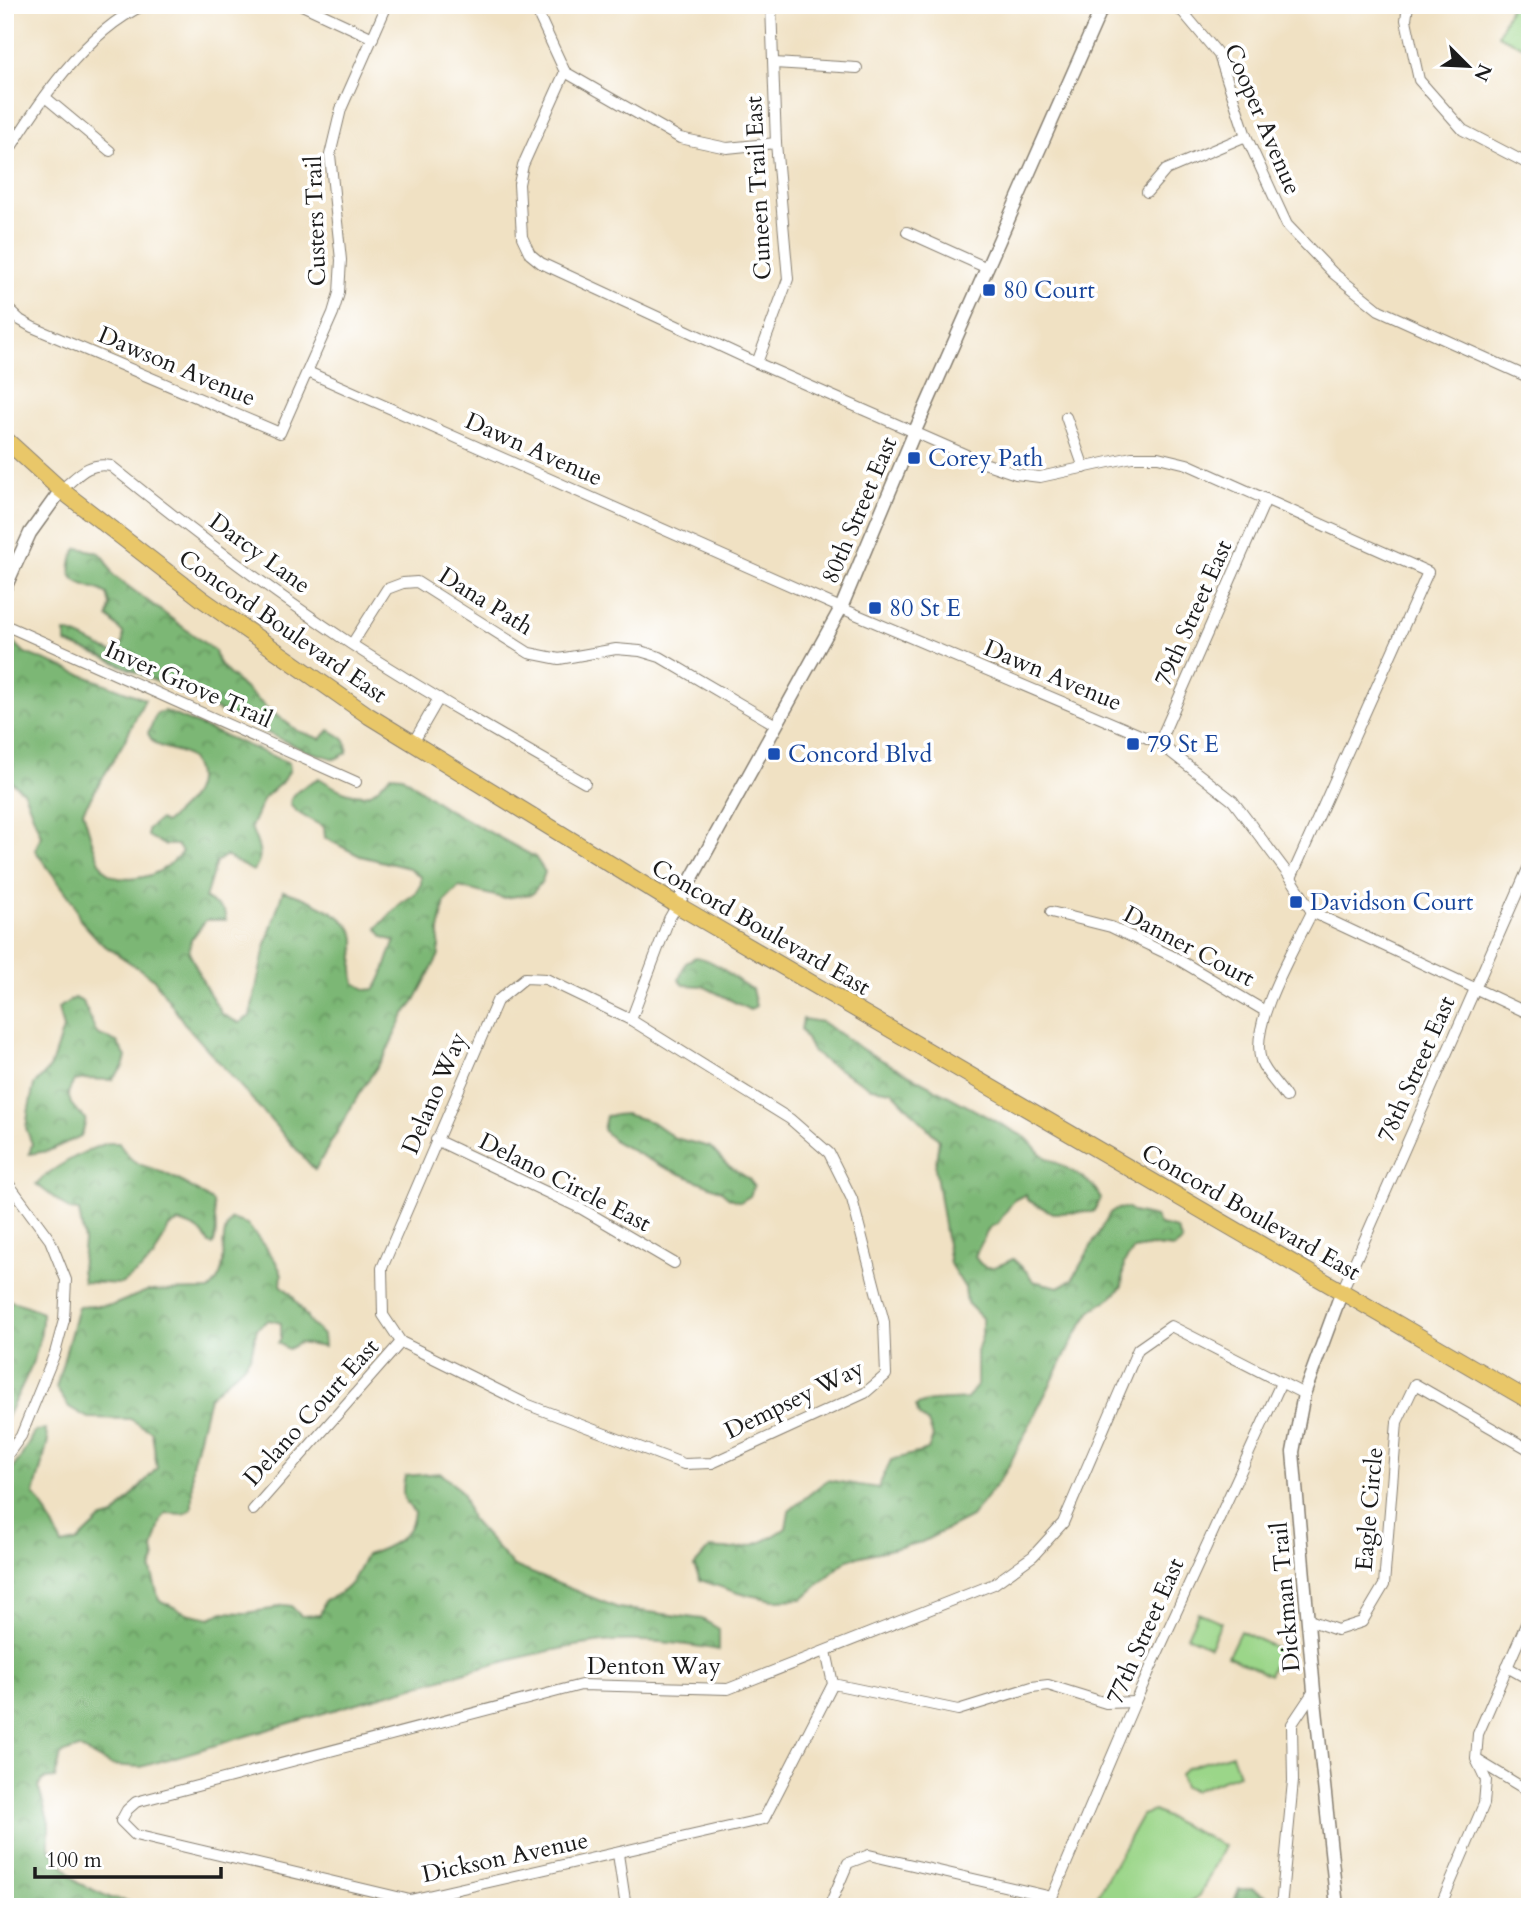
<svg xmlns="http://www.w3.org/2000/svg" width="1535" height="1912" font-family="Cardo,serif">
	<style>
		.green { fill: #9bd689; stroke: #5c7952; stroke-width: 2 }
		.forest { fill: url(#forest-crowns); stroke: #4c6a48; stroke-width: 2 }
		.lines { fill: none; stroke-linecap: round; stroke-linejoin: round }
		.minor-casing { stroke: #867e70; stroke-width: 12 }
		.tertiary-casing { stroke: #867e70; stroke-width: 15 }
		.primary-casing { stroke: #867e70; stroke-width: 18 }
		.minor { stroke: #fff; stroke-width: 10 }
		.tertiary { stroke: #fff; stroke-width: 12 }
		.primary { stroke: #e9c769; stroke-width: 16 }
		.transit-dot { fill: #1a4fb4; stroke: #fff; stroke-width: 2.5 }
		.labels { text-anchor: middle; stroke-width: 7; stroke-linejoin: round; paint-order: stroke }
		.street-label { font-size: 24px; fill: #1c1c1c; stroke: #fff }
		.transit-label { font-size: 24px; fill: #164399; stroke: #fff; text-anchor: start }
	</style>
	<defs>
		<pattern id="forest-crowns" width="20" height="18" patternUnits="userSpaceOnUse" patternTransform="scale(1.75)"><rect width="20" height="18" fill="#7cb775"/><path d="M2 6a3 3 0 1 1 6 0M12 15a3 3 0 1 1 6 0" fill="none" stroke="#65945f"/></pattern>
	</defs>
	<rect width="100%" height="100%" fill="#fff"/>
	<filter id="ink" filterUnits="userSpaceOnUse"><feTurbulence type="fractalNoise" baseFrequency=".0143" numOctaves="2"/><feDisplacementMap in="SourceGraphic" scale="14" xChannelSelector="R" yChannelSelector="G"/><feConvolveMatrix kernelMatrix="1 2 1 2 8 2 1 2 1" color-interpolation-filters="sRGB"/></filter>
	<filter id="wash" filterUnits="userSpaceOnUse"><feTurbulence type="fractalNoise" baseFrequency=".00686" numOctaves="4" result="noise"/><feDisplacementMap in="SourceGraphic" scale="28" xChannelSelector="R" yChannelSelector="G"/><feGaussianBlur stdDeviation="1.57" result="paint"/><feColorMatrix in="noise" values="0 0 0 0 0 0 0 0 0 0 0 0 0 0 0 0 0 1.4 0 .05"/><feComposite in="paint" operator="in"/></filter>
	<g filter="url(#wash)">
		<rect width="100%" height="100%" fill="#f0e1c3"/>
		<g class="green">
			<polygon points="1511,5 1530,5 1530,50 1498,35"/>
			<polygon points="1198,1612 1221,1622 1210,1647 1187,1636"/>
			<polygon points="1240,1631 1281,1650 1269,1675 1228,1656"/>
			<polygon points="1232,1754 1239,1774 1193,1791 1184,1787 1180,1775 1185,1768"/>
			<polygon points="1154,1811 1224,1846 1200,1895 1181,1907 1118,1907 1098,1894 1142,1815"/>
		</g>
		<g class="forest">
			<path d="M78,548C105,553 102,552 113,575L215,651L218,662L229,674L268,709L298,731L321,739L329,730C340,736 349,739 347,753L335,759L304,750L108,659L66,643L65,632C83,635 97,648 115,653C122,647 124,642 123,633L108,617L110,605L107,594C93,584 66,587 71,564C72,557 73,553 78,548Z"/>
			<path d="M5,639L14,642L25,653L145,699L124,742L83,811C87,824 96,859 104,869C116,886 151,878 166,867C172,863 177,857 182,852L177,845H164L148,836V829L159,820L165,823C181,808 202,795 196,770C194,763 191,757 184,754C169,747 155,750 148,733L157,713L165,711L289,763L290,770L281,783L264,798L251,827C257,845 266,855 253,871L226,856L216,862L205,898L224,911L226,920H206L191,940L189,952L206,988L223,1015L239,1023L250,1016L265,947L283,891C302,896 353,916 355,939C356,956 350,965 355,983L367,990L375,989C385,976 387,957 395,941L383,937L377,928L401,903L415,894L421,884V877L409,868L360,856L325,838L324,827C287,808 274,802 319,778C333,787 358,802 374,791C380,787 385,780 391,775L402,776L445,808L535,857L545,872L542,881L532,894L503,898L459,887L445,901L439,931V955L413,1004L404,1015L385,1055L359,1094L315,1170L184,1023L153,978L102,944L80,920L73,902L35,850L41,836L24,792L5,776Z"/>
			<path d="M695,957C719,960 731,979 752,989L756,1006L750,1010L703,986L684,985L679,980L685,964Z"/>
			<path d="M75,998L83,1002L97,1034L117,1042L126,1057L123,1067L112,1080L86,1079L74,1081L68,1093C68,1094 71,1105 72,1105C82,1120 91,1111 81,1136L48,1151L29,1154L32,1144L26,1128L29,1108L34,1085L50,1068L63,1029L58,1008Z"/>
			<path d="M803,1019L822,1022L865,1051L1025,1137C1032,1142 1037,1152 1044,1156C1063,1167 1093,1178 1101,1199L1093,1212L1053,1213L1027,1200L1026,1194L1014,1200L998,1223L989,1228L975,1256C984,1275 998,1266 1013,1259L1028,1273L1033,1281L1059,1287L1072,1280L1110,1213L1116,1209L1128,1208L1133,1212L1155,1217L1160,1225L1177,1229L1182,1242L1174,1248L1152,1246L1134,1249L1124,1263L1122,1286L1112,1297L1091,1311L1074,1338L1005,1473L971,1517L922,1542L848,1559L802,1599L774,1600L738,1593L700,1580L694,1566L710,1548C740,1552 762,1545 786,1528L789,1511L827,1480L878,1488L891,1460L928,1450L933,1436L928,1423L919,1416L916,1406C930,1398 951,1401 967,1399L977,1385V1351L982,1336V1318L967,1303L965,1288L950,1264L935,1168L939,1140L892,1091L871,1088L823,1060L812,1051L801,1029Z"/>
			<polygon points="625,1114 652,1122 675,1138 710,1147 726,1164 749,1179 754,1186 750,1196 740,1202 728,1197 720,1190 661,1166 616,1142 603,1130 606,1116"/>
			<path d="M108,1143H119C134,1168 140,1163 164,1173C180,1180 198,1191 213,1202C214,1217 219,1231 213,1245L209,1244C202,1229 193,1227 179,1222L169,1227L154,1257L142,1269L121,1284L83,1282L81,1269L84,1241L79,1211L70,1210L36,1184C51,1168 87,1149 108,1143Z"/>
			<path d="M231,1219L247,1224L275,1260L282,1274L281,1285L291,1294L312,1325L323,1335L324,1347L299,1343L288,1349L278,1343L281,1338V1323L269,1320L257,1328L251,1355L243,1366L209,1397L192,1465V1509L183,1514L166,1513L161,1520L153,1549L155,1560L151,1570L159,1600L186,1613L210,1618L223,1612L245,1613L272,1609L283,1605L291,1606L301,1616L320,1615L325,1600C351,1591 354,1579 366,1555C388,1548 412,1538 414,1512C402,1499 401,1493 405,1476L441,1473L462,1492L471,1519L512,1565L618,1608L702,1619L719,1629V1650C681,1643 642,1638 603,1642C544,1649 484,1667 427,1683C331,1710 236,1740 141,1767L110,1765L79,1748L61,1754L55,1778L44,1779L38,1786L49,1823V1848L78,1883L111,1898L154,1907L5,1906V1585L9,1570L5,1547V1478L21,1457L34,1432L45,1429L48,1441L34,1494L46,1511L62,1545L77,1542L100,1520L114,1516L157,1468L152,1432L130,1419L88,1418L69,1407L56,1388L78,1307L113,1305L147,1291L209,1290C235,1266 214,1244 231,1219Z"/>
			<path d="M5,1299L28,1306L42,1313C44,1351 20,1388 5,1421Z"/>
			<polygon points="1239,1889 1252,1889 1268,1897 1265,1907 1232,1907"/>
		</g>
	</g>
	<g filter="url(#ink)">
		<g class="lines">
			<defs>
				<g id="minor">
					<polyline points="302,5 373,38"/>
					<polyline points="534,5 565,72 680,138 727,148 776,143"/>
					<polyline points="1170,5 1183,12 1219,55 1246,136 1287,225 1333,273 1379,310 1530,378"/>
					<polyline points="1408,5 1406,20 1419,80 1463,130 1530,165"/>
					<polyline points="774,63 857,68"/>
					<polyline points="565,72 523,165 519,184 522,237 530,254 541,263 757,363 987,464 1016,474 1040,477 1132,457 1158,457 1187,464 1428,572 1291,878"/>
					<polyline points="45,97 110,151"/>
					<path d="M5,157C38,103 85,32 144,5"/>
					<polyline points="1147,192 1166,170 1246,136"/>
					<polyline points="907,232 987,268"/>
					<polyline points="5,306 20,320 32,327 280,433 333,313 339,293 341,260 330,155 341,109 387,5"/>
					<polyline points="757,363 788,279 776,143 771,5"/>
					<polyline points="308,372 841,608 1159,743 1233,801 1291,878 1312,912 1530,1014"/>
					<polyline points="1066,417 1084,468"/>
					<path d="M61,490C79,475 87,462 111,466C189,529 268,589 351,644C427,693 506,738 585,783"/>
					<polyline points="5,625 356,782"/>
					<polyline points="352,644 387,589 403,583 417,582 529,653 559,659 616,649 640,651 660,657 776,725"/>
					<polyline points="413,743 439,698"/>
					<polyline points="1159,743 1266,499"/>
					<polyline points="1051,912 1111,927 1174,957 1265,1011"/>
					<polygon points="525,978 546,979 631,1020 790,1119 829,1153 852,1199 884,1322 886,1375 865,1393 712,1463 684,1464 526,1404 401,1342 383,1315 382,1268 497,1001"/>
					<polyline points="631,1020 669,919 677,905"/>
					<path d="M1286,1097C1279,1086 1265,1073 1261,1061C1249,1023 1295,948 1312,912"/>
					<polyline points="436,1140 582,1209 674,1263"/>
					<polyline points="5,1179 50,1240 66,1280 64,1320 55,1353 21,1436 5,1458"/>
					<polyline points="1342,1291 1530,864"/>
					<polyline points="253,1510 401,1342"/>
					<polyline points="1309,1620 1337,1630 1362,1622 1384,1585 1397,1422 1415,1384 1530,1450"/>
					<polyline points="826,1651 833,1684 764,1819 410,1900 135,1835 121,1821 127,1810 136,1802 581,1685 728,1689 994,1584 1033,1556 1063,1523 1138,1349 1171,1326 1304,1394"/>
					<polyline points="1507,1667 1530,1680"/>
					<polyline points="833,1684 958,1710 1032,1687 1048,1685 1106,1703 1135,1702"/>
					<polyline points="1477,1760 1530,1792"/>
					<polyline points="618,1854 626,1907"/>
					<polyline points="1052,1897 1135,1702 1281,1383"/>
					<polyline points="829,1907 848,1863 869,1855 1052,1897 1048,1907"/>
					<polyline points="1281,1907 1293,1781 1292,1724 1314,1691"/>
					<polyline points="1440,1907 1484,1804 1486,1780 1476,1759 1478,1734 1530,1615"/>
				</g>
				<g id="tertiary">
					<polyline points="5,588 30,533 61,490"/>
					<polyline points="677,905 841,608 915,431 1103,5"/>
					<polyline points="1337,1907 1314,1691 1293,1452 1304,1394 1342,1291"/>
				</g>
				<polyline id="primary" points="5,439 61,490 202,599 369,716 677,905 1530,1401"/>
			</defs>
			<use href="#minor" class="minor-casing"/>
			<use href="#tertiary" class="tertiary-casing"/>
			<use href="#primary" class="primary-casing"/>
			<use href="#minor" class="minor"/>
			<use href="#tertiary" class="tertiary"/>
			<use href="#primary" class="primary"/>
		</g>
	</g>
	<g class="transit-dot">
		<rect x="982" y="283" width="14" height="14" rx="3.5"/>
		<rect x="907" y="451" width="14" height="14" rx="3.5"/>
		<rect x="868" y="601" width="14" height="14" rx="3.5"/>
		<rect x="1126" y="737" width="14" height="14" rx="3.5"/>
		<rect x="767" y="747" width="14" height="14" rx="3.5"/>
		<rect x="1289" y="895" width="14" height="14" rx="3.5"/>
	</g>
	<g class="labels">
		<g class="street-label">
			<text transform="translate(1263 119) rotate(67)" y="8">Cooper Avenue</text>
			<text transform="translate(758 188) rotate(-93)" y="8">Cuneen Trail East</text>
			<text transform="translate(315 221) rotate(-92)" y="8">Custers Trail</text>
			<text transform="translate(177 366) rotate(23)" y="8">Dawson Avenue</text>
			<text transform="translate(534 449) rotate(24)" y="8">Dawn Avenue</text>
			<text transform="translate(859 510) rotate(-67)" y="8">80th Street East</text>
			<text transform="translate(260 553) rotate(36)" y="8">Darcy Lane</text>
			<text transform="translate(486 601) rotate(32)" y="8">Dana Path</text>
			<text transform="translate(1193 613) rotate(-66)" y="8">79th Street East</text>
			<text transform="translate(283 626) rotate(35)" y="8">Concord Boulevard East</text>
			<text transform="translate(1053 675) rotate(23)" y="8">Dawn Avenue</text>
			<text transform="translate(189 684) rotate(24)" y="8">Inver Grove Trail</text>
			<text transform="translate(761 927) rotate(30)" y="8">Concord Boulevard East</text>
			<text transform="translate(1189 946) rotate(28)" y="8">Danner Court</text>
			<text transform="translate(1416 1069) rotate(-66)" y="8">78th Street East</text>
			<text transform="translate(434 1093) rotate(-67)" y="8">Delano Way</text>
			<text transform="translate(565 1182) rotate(27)" y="8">Delano Circle East</text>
			<text transform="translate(1251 1212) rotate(30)" y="8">Concord Boulevard East</text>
			<text transform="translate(794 1399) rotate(-26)" y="8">Dempsey Way</text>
			<text transform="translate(311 1412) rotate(-48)" y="8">Delano Court East</text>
			<text transform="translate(1369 1509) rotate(-85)" y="8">Eagle Circle</text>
			<text transform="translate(1285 1597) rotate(-95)" y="8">Dickman Trail</text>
			<text transform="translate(1145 1631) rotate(-66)" y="8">77th Street East</text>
			<text x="654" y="1674">Denton Way</text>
			<text transform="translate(505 1857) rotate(-12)" y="8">Dickson Avenue</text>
		</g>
		<g class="transit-label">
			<text x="1003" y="298">80 Court</text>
			<text x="928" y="466">Corey Path</text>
			<text x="889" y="616">80 St E</text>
			<text x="1147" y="752">79 St E</text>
			<text x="788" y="762">Concord Blvd</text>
			<text x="1310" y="910">Davidson Court</text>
		</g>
	</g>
	<rect width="1535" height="1912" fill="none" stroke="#fff" stroke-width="28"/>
	<g transform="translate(1468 66) rotate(114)" stroke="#ffffff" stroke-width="5" paint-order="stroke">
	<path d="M0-5L12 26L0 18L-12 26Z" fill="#1c1c1c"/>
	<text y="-10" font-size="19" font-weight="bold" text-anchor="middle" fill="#1c1c1c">N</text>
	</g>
	<path d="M35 1867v10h186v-10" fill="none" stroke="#1c1c1c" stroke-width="3.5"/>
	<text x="46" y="1867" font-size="21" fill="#1c1c1c" stroke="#ffffff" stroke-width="5" paint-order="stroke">100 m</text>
</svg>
